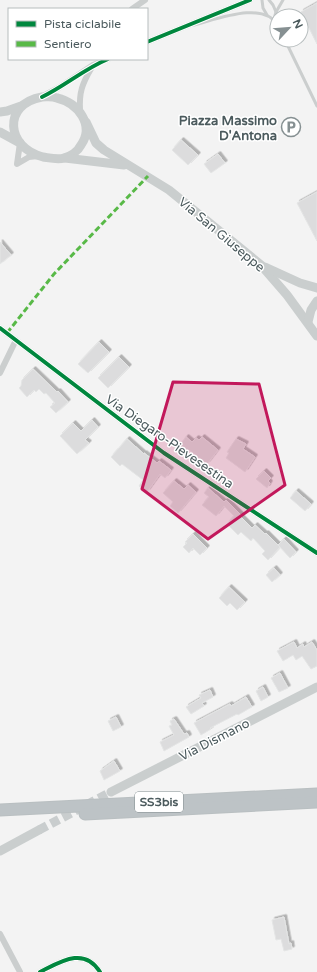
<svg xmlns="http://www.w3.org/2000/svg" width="317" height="972" font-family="'Varela Round',sans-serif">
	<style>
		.building { fill: #dcdcdd; stroke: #e4e5e5; filter: url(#shadow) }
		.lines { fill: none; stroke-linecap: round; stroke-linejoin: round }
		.secondary-tunnel { stroke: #c9cdce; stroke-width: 9; stroke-dasharray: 9 4.5; stroke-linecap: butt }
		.highway-casing { stroke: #b9bfc1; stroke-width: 13 }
		.lane { stroke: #cbcece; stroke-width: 3 }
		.street { stroke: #cbcece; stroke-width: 6 }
		.secondary { stroke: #cacece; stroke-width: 9 }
		.highway { stroke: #bdc3c6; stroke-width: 11 }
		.quiet { stroke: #58b947; stroke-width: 3; stroke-dasharray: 6 3; stroke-linecap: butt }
		.cycleway-casing { stroke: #fff; stroke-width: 6 }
		.cycleway { stroke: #00873e; stroke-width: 4 }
		.marked { fill: #c2185b; fill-opacity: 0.2; stroke: #c2185b; stroke-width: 3; stroke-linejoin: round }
		.labels { text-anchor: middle; stroke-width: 3; stroke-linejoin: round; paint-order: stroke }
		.shield { fill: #fff; stroke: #818c8e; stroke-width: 1 }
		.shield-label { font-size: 12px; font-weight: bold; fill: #4b5a5d }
		.poi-label { font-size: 13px; font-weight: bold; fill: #4b5a5d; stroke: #fff; text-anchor: end }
		.street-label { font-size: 13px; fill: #4b5a5d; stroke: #fff }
	</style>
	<defs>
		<filter id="shadow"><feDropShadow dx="2.5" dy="-2.5" stdDeviation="0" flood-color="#0004"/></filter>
	</defs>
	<rect width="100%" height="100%" fill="#f3f3f3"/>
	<g class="building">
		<polygon points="317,3 317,44 301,12"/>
		<polygon points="181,140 198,155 188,165 172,150"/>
		<polygon points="218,154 225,163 211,173 204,164"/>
		<polygon points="317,192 317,241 297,203"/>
		<polygon points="0,242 11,255 0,264"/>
		<polygon points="99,342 109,352 88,373 78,364"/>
		<polygon points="119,357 129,367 108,388 98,378"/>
		<polygon points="33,369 57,392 58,391 68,402 56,413 50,407 55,403 46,393 44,394 39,389 36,392 34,390 27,397 19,388 21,386 22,380"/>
		<polygon points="92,420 98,427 85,440 89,443 77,454 60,436 73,423 81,431"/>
		<polygon points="186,437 192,442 196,438 199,440 202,437 218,450 207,464 189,450 188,452 179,446"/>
		<polygon points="127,439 144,454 144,453 157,463 159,461 171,470 165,478 160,474 147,492 139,486 143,480 122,464 120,466 111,457"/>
		<polygon points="236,439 246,444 243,449 255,457 245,472 226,458 229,453 227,452"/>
		<polygon points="264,471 271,478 268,481 270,483 267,488 256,479"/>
		<polygon points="174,481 184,489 188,485 196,492 178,513 170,506 173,502 163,493"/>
		<polygon points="208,488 224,502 226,500 242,516 241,517 252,528 255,525 265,534 266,533 280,547 268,560 262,554 265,551 253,538 251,541 241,532 238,535 227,524 234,516 224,506 216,516 202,505 209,497 204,493"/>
		<polygon points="296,491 311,504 305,511 290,498"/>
		<polygon points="193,534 207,548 200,555 193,548 189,553 183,547 187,543 185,542"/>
		<polygon points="284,539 296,552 290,558 278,545"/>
		<polygon points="274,568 280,575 272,582 266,575"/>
		<polygon points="229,587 245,602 237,610 230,603 227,606 219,598"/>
		<polygon points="294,642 297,648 303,644 304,647 312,642 317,650 317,666 311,669 302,656 296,660 293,655 283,661 277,651"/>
		<polygon points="280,673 288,688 279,692 271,678"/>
		<polygon points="263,687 268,697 261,701 256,691"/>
		<polygon points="210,690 213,697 202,703 204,706 191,714 186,707 201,698 199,695"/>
		<polygon points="246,697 252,707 250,708 238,715 237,714 210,728 211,729 201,735 194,723 230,704 231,706"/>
		<polygon points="116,717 121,727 113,731 108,721"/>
		<polygon points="174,719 184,734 187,733 189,737 164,751 160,742 174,735 169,726 172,725 170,721"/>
		<polygon points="114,761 120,771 104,780 100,771"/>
		<polygon points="284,917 289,944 291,943 292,949 284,951 281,939 276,940 272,920"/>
	</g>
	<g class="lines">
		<polyline class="secondary-tunnel" points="39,830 111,792"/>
		<defs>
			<g id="highway">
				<polyline points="0,810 317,794"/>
				<polyline points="85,814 317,802"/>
			</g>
		</defs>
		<use href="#highway" class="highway-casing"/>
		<g class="lane">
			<polyline points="262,0 263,8 267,15"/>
			<polyline points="269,0 273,5 276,12"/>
			<polyline points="274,19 276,12 283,0"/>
			<path d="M194,25C215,20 264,0 277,25"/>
			<polyline points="285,40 317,106"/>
		</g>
		<g class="street">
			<polyline points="132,9 145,0"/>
			<polyline points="147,42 250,0"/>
			<polyline points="45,95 60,87 93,65 108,59"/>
			<path d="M80,111C79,92 82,84 92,67"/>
			<polyline points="20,143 17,164 29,157 38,156"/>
			<polyline points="0,328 164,453 317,553"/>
			<polyline points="0,373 16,340"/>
			<polyline points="0,934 20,972"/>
			<path d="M40,972C60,962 84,946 100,972"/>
		</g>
		<g class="secondary">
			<path d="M42,97C47,97 52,96 57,98C78,103 95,125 81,145C78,151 71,156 64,158C58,160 50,158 43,157C6,148 2,104 42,97Z"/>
			<polyline points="0,112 7,111 21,106"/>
			<polyline points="86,122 96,143 104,150 169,190 261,265 287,295 317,336"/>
			<polyline points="0,132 20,143"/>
			<polyline points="65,158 124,165"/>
			<polyline points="265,267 300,283 317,288"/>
			<polyline points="308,322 311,310 317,301"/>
			<polyline points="111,792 317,687"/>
			<polyline points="0,851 39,830"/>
		</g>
		<use href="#highway" class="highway"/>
		<polyline class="quiet" points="7,333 54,274 148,176"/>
		<defs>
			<g id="cycleway">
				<polyline points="147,42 250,0"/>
				<path d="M42,97C65,86 84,69 108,59"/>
				<polyline points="0,328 164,453 317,553"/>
				<path d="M40,972C60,962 84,946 100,972"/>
			</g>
		</defs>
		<use href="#cycleway" class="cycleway-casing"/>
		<use href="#cycleway" class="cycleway"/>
	</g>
	<path class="marked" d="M173,382L259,384L285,485L208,539L142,489Z"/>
	<defs>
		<symbol id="parking-ring" viewBox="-11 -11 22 22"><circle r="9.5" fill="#fff" stroke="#869092" stroke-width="1.5"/><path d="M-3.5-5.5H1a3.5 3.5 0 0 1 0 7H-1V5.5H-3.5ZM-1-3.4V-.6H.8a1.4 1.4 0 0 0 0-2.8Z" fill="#869092"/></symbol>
	</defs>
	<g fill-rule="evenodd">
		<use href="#parking-ring" x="280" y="116" width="22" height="22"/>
	</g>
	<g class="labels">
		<rect class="shield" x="135" y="792" width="48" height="20" rx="3"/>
		<g class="shield-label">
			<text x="159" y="806">SS3bis</text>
		</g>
		<g class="poi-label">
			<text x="277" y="125">Piazza Massimo<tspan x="277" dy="15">D'Antona</tspan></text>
		</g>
		<g class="street-label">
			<text transform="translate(222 234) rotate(40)" y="5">Via San Giuseppe</text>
			<text transform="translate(170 441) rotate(35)" y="5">Via Diegaro-Pievesestina</text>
			<text transform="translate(214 739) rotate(-27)" y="5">Via Dismano</text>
		</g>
	</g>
	<rect x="8" y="8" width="140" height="52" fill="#ffffff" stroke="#b7bdbe"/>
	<rect x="16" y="21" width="20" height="6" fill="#00873e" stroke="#b7bdbe"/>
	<text x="44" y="28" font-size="12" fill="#4b5a5d">Pista ciclabile</text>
	<rect x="16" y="41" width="20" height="6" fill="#58b947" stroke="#b7bdbe"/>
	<text x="44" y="48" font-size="12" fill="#4b5a5d">Sentiero</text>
	<g transform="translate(289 28) rotate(64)"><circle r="19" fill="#ffffff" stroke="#b7bdbe"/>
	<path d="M0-3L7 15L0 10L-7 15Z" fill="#869092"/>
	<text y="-6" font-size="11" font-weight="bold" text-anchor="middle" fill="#4b5a5d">N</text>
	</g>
</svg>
